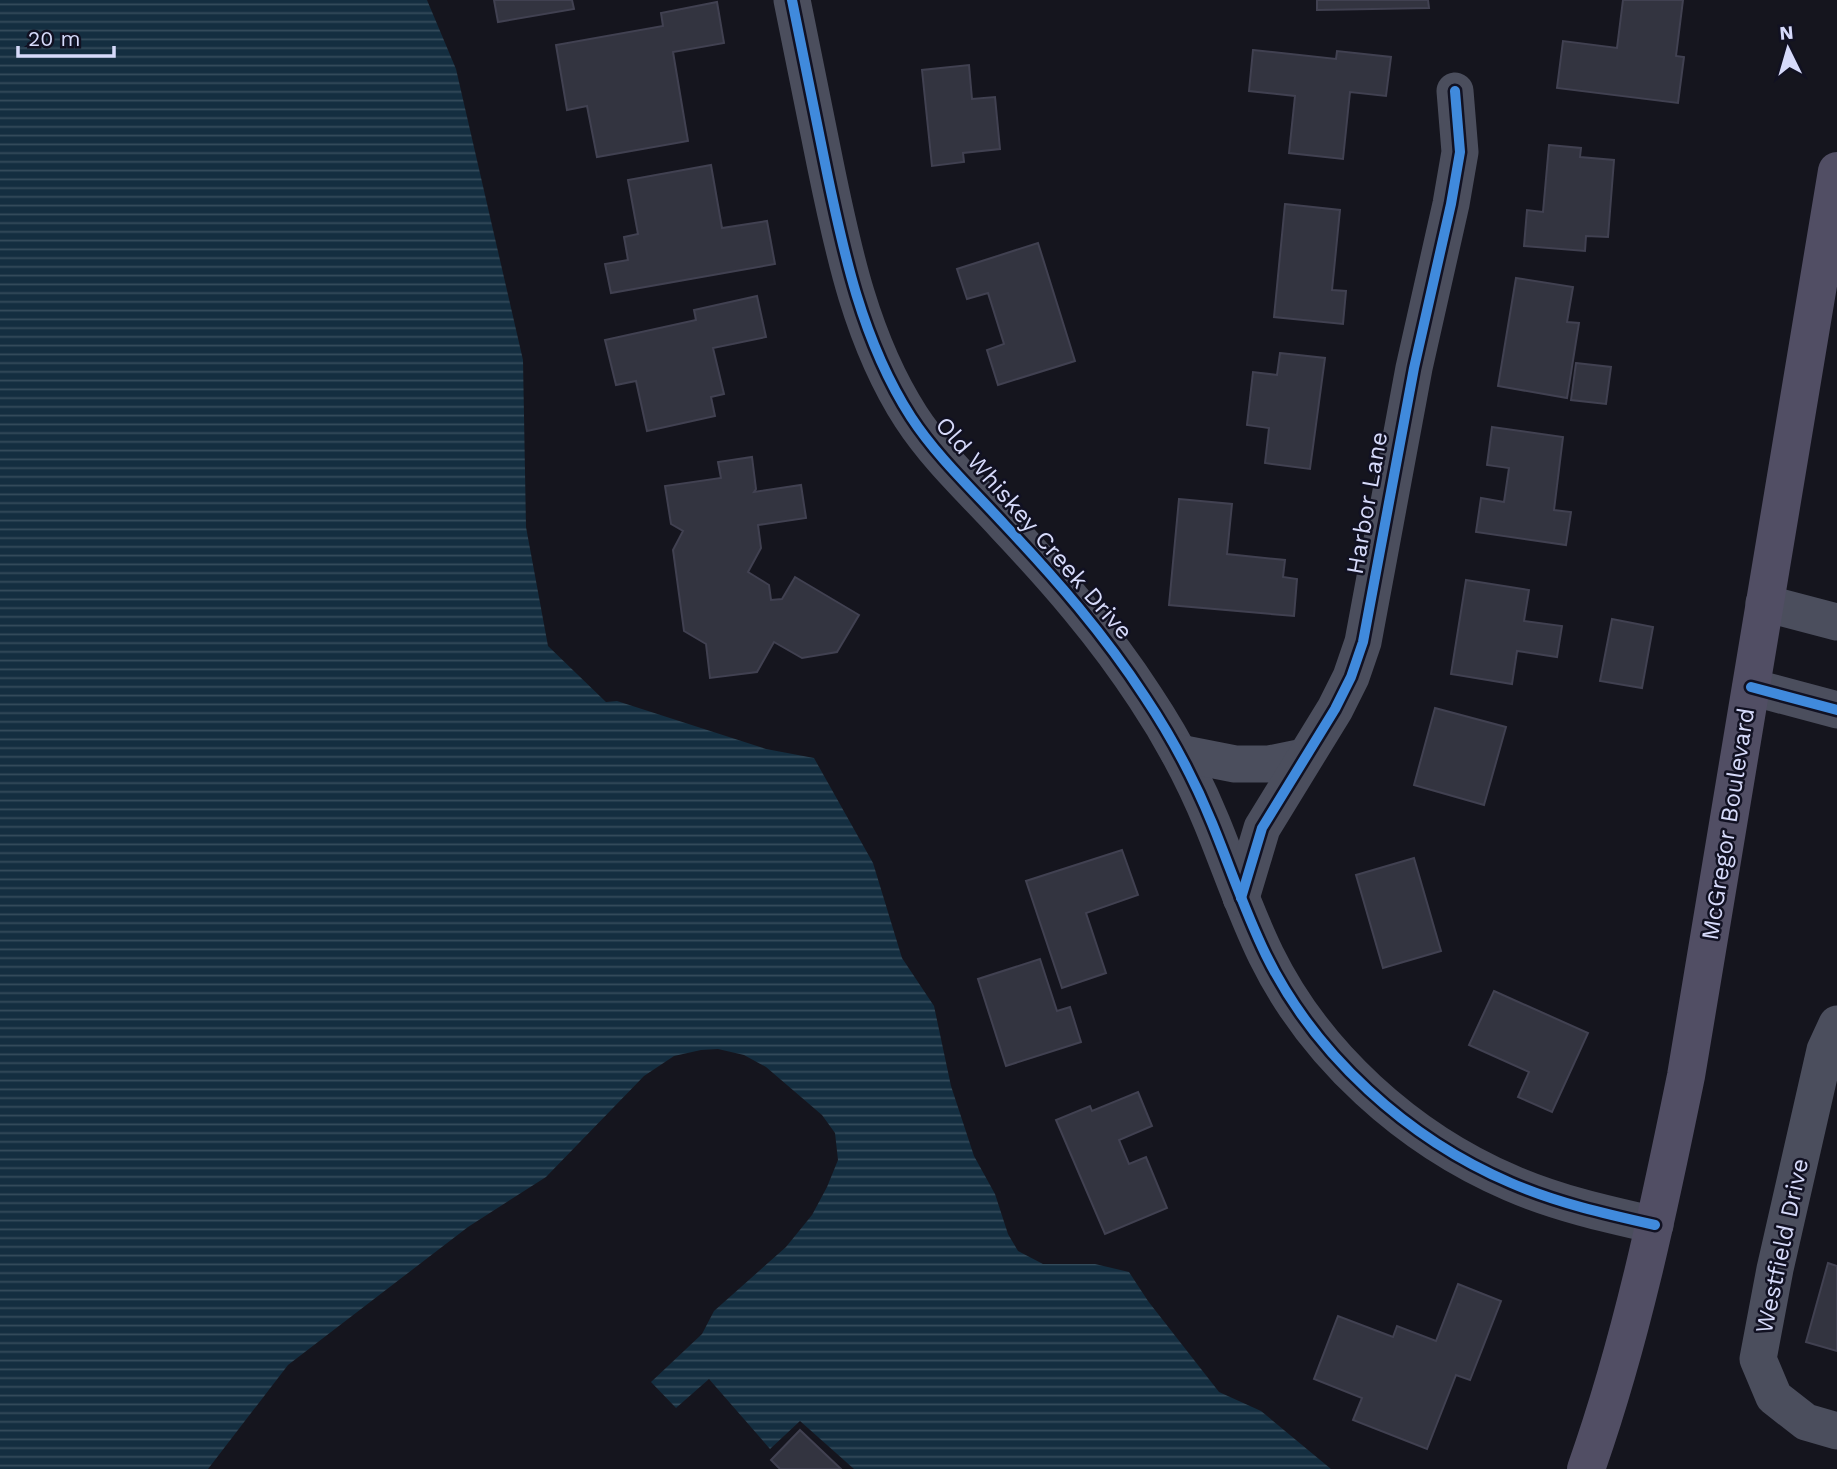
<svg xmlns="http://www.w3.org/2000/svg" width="1837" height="1469" font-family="'Work Sans',sans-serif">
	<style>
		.water { fill: url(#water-rules) }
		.building { fill: #333440; stroke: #414151; stroke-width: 2 }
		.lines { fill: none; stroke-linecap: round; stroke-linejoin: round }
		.minor { stroke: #4b4e5d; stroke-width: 37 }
		.major { stroke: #514e64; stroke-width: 38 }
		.cycleway-casing { stroke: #112; stroke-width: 15 }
		.cycleway { stroke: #408adc; stroke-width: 10 }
		.labels { text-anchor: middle; stroke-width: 5; stroke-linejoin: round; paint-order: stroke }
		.street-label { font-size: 24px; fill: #d6dafa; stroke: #112 }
	</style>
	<defs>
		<pattern id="water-rules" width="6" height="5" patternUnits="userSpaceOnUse" patternTransform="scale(1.75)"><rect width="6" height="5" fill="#142e40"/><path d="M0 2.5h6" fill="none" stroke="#354c5c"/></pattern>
	</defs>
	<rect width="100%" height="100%" fill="#15151e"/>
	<polygon class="water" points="0,0 427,0 456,69 523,360 526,527 548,646 606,702 617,701 766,749 814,758 873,863 902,958 934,1006 951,1086 974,1156 995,1194 1008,1234 1018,1251 1043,1264 1095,1264 1129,1272 1148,1301 1219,1392 1261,1411 1331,1469 854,1469 800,1421 770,1449 709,1379 676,1408 651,1382 702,1334 714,1311 786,1247 812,1215 827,1187 838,1160 835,1133 822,1115 766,1067 744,1055 718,1049 701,1050 674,1056 644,1076 546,1177 468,1227 288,1365 208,1469 0,1469"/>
	<g class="building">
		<polygon points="494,0 572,0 574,9 498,22"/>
		<polygon points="1317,0 1428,0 1429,8 1317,10"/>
		<polygon points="1623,0 1683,0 1676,56 1684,57 1678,103 1557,88 1563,41 1617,48"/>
		<polygon points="717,2 724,43 673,52 688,141 597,157 587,106 567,110 556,45 663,26 661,13"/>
		<polygon points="1253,50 1336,59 1337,51 1391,57 1386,96 1350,92 1343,159 1289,153 1295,96 1249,91"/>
		<polygon points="969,65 972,99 995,97 1000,149 963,153 964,162 932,166 922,70"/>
		<polygon points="1549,145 1581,148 1580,157 1614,160 1608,237 1586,236 1585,251 1524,246 1527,210 1543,212"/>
		<polygon points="711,165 722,228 767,221 775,264 611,293 605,264 628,260 624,237 638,234 628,180"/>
		<polygon points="1285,204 1340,210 1332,290 1346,291 1343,324 1274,317"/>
		<polygon points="1038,243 1075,361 998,385 987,350 1004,344 988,293 967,299 957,269"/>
		<polygon points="1516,278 1573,287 1567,322 1579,323 1567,398 1498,386"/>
		<polygon points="757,296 766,337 713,348 724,394 711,397 715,416 647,431 636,381 616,385 605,340 696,320 694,310"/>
		<polygon points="1280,353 1325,358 1310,469 1265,463 1269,428 1247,425 1253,372 1277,375"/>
		<polygon points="1576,363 1611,367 1606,404 1571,400"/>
		<polygon points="1492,427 1563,437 1554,510 1571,512 1566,545 1476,532 1481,498 1504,502 1509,468 1487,465"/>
		<polygon points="752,457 756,489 754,492 801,485 806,518 758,525 761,548 748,572 769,585 771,600 782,599 795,577 859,615 837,652 802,658 774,642 757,672 710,678 706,644 684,631 673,550 683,531 671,524 665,486 721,478 718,462"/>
		<polygon points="1179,499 1232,504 1227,554 1285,560 1283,577 1297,579 1294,616 1169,605"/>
		<polygon points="1466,580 1529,590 1524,621 1562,626 1557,657 1517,651 1512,684 1451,674"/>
		<polygon points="1612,619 1653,627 1642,688 1600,681"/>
		<polygon points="1435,708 1506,727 1484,805 1414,785"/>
		<polygon points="1122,850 1138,895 1086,913 1106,973 1062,988 1026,881"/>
		<polygon points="1414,858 1441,951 1383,968 1356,875"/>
		<polygon points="1040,959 1057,1011 1070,1007 1081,1042 1006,1066 978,979"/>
		<polygon points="1494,991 1588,1033 1552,1112 1518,1097 1529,1072 1469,1045"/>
		<polygon points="1138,1092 1152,1126 1119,1140 1129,1164 1146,1157 1167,1208 1105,1234 1056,1120 1090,1106 1092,1111"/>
		<polygon points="1828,1263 1837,1266 1837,1351 1806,1342"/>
		<polygon points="1458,1284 1501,1301 1470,1380 1456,1375 1427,1449 1353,1420 1362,1398 1314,1379 1338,1316 1393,1337 1397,1326 1436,1341"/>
		<polygon points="800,1430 841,1469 780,1469 771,1460"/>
	</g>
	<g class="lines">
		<g class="minor">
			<path d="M792,0C803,54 814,109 825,163C843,251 862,341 911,417C937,457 973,490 1005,525C1056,579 1104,634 1145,697C1171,736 1194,779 1212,823C1230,867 1245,912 1266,955C1315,1055 1408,1139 1511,1183C1557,1203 1606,1214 1655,1225"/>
			<polyline points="1764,603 1837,622"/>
			<polyline points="1751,687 1837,710"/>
			<polyline points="1179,753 1235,764 1269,764 1304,757"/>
			<polyline points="1241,898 1262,828 1335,709 1351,677 1363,642 1414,368 1451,204 1460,152 1455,91"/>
			<polyline points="1837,1024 1825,1050 1775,1269 1758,1359 1774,1397 1806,1422 1837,1431"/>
		</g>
		<path class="major" d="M1586,1469C1631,1342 1659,1208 1686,1076L1837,171"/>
		<defs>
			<g id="cycleway">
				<path d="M792,0C803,54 814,109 825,163C843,251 862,341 911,417C937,457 973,490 1005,525C1056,579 1104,634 1145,697C1171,736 1194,779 1212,823C1230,867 1245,912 1266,955C1315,1055 1408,1139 1511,1183C1557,1203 1606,1214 1655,1225"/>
				<polyline points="1751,687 1837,710"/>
				<polyline points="1241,898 1262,828 1335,709 1351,677 1363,642 1414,368 1451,204 1460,152 1455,91"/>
			</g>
		</defs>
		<use href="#cycleway" class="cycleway-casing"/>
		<use href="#cycleway" class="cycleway"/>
	</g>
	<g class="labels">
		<g class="street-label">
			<text transform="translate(1367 503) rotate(-80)" y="8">Harbor Lane</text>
			<text transform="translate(1034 528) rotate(49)" y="8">Old Whiskey Creek Drive</text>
			<text transform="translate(1728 824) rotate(-81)" y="8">McGregor Boulevard</text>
			<text transform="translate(1782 1246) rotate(-78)" y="8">Westfield Drive</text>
		</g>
	</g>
	<g transform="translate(1788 49) rotate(355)" stroke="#111122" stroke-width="5" paint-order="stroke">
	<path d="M0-5L12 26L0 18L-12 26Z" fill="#d6dafa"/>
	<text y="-10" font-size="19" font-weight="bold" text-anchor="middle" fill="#d6dafa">N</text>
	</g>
	<path d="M18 46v10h96v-10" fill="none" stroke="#d6dafa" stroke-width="3.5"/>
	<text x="28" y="46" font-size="21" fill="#d6dafa" stroke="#111122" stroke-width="5" paint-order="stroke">20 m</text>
</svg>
